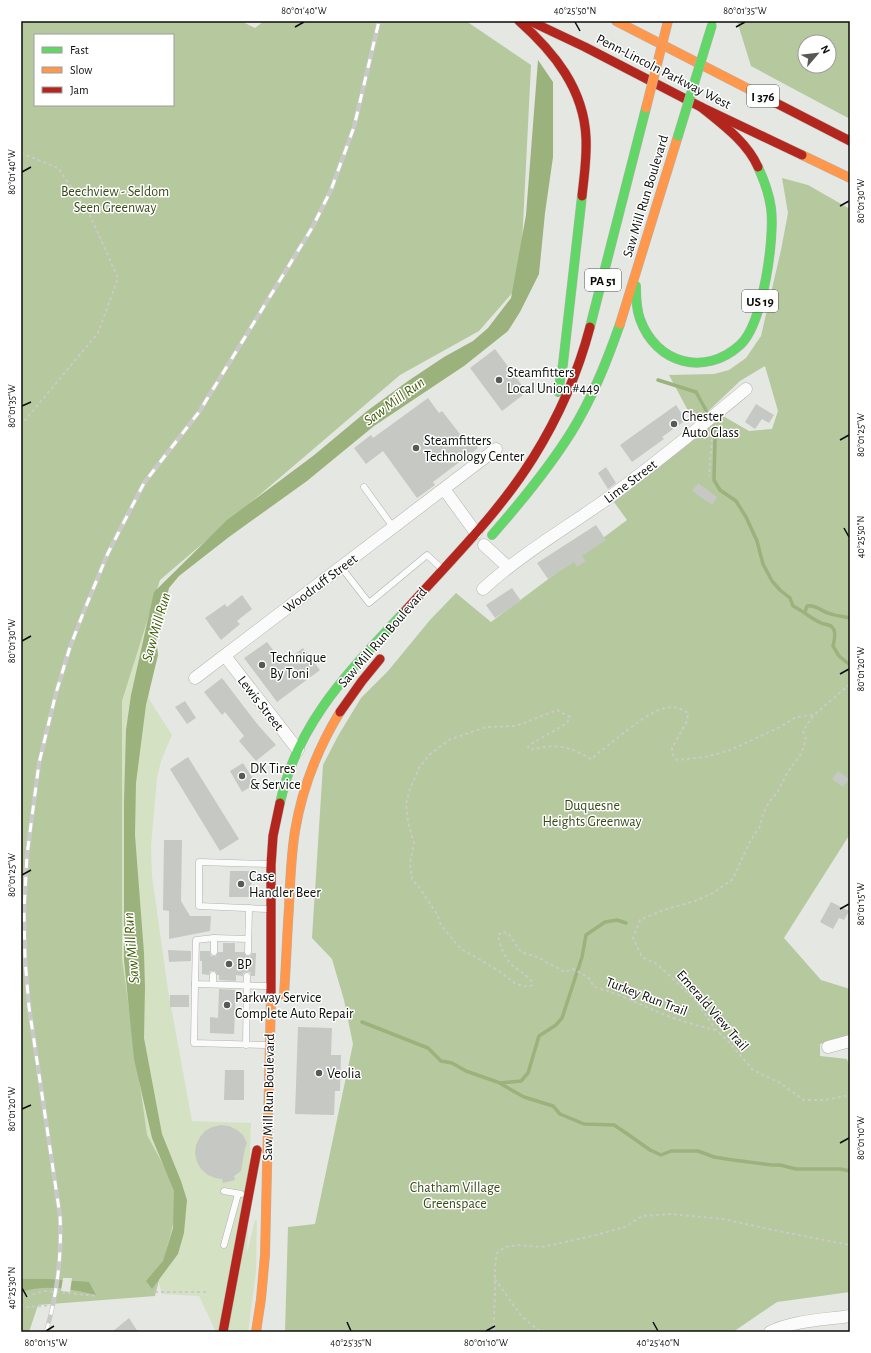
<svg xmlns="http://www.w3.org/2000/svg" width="871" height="1353" font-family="'Alegreya Sans',sans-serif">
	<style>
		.green { fill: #d4e2c3 }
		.forest { fill: #b6c89e; fill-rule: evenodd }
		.water { fill: #9cb27d }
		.pier { fill: #e5e7e2 }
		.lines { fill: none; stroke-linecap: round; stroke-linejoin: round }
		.stream { stroke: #9cb27d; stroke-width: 3.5 }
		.building { fill: #c6c8c4 }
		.lane-casing { stroke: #b2b3af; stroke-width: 7 }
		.street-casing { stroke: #b2b3af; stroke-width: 13 }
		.fast-casing { stroke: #b2b3af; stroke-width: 10 }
		.slow-casing { stroke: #b2b3af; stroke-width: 10 }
		.jam-casing { stroke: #b2b3af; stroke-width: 10 }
		.path { stroke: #cacac8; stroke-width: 2; stroke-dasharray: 3 3; stroke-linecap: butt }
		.lane { stroke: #fbfbfb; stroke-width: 6 }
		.street { stroke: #fbfbfb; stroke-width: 12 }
		.fast { stroke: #63d668; stroke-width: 9 }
		.slow { stroke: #ff974d; stroke-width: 9 }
		.jam { stroke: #b3261e; stroke-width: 9 }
		.rail-casing { stroke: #c9c9c8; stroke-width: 4.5 }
		.rail { stroke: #fff; stroke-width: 3; stroke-dasharray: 9; stroke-linecap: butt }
		.fast-bridge-casing { stroke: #b2b3af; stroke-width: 10; stroke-linecap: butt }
		.slow-bridge-casing { stroke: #b2b3af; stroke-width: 10; stroke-linecap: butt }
		.fast-bridge { stroke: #63d668; stroke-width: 9 }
		.slow-bridge { stroke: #ff974d; stroke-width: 9 }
		.ticks { fill: none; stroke: #0b0d09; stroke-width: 1.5 }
		.poi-dot { fill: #575955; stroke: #fff; stroke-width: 1.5 }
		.labels { text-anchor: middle; stroke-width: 3; stroke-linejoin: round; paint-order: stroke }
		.shield { fill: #fff; stroke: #545653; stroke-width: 1 }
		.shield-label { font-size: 13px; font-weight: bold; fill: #0b0d09 }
		.street-label { font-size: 14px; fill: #0b0d09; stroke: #fff }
		.park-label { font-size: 14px; fill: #374a16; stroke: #fff }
		.poi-label { font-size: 14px; fill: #0b0d09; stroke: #fff; text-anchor: start }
		.water-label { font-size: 15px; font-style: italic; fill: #405b07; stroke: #fff }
		.neatline { fill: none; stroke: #0b0d09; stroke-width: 1.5 }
		.ticks-label { font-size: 10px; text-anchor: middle; fill: #0b0d09 }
	</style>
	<rect width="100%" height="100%" fill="#e5e7e2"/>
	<polygon class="green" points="148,603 149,699 172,735 161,761 157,778 151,846 152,876 168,990 192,1121 251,1123 247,1253 255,1220 257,1220 256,1272 248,1332 216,1332 199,1296 162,1294 98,1067 84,825"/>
	<g class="forest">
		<path d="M21,21H241L255,28L264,21H466L531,65L520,284L479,331L400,375L160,580L122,701V959L147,1135L180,1196L155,1296L38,1305L29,1332H21ZM35,35H173V105H35Z"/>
		<path d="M737,21H850V119L751,66ZM805,42H829V66H805Z"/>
		<polygon points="782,178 808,185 850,209 850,834 784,938 821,980 850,989 850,1035 820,1044 820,1056 847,1059 850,1068 850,1292 777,1302 733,1332 285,1332 288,1227 315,1224 353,1044 344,1000 332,959 312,938 323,765 338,736 361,698 388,671 430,620 456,593 491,622 627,520 614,502 680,451 723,416 749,431 772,429 778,411 765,366 740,381 701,418 692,418 669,375 714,374 729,370 746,358 761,336 781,250 788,213"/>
	</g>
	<g class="water">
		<polygon points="538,60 553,82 553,157 545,213 539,274 520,312 508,331 464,366 374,426 307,481 229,537 179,576 169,588 156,637 158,655 146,705 136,783 135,835 144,953 145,988 144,1038 162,1134 181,1181 187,1200 184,1233 178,1254 152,1289 146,1281 163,1261 173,1228 174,1191 152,1138 134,1059 124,960 124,802 126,730 131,695 154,592 227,520 313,456 367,411 408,381 444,357 473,341 488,328 511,298 526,215"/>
		<path d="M21,1279H48L89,1282L96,1295C71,1289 46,1284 21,1292Z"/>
	</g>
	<polygon class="pier" points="63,1278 72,1278 70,1292 61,1291"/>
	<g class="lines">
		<g class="stream">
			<polyline points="658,380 696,392 708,414"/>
			<path d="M714,427L715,439L714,480L720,490L736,501L746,517L757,541L763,564L772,581L780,590L790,598L793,606C803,611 812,619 821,623C826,625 832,624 834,630C836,635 834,641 833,646L839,656L850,665"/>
			<path d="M805,612L807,606C815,604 821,611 828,613C835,616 843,616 850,618"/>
			<polyline points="362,1022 428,1048 441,1061 452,1063 466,1071 500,1083 521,1081 528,1073 539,1036 556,1025 562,1018 582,957 586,935 605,922 617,920 626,923"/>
			<polyline points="501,1084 524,1097 553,1106 560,1114 584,1124 614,1125 626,1133 650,1150 661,1155 671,1151 698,1151 714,1157 733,1160 772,1165 780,1165 796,1169 840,1169 850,1171"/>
		</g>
	</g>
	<g class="building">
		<polygon points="495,349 527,392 502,411 470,368"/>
		<polygon points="428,398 439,413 442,411 463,438 464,437 466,439 470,437 478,448 433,482 435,485 417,498 383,451 366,464 354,448 371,435 373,438"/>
		<polygon points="756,404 774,415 769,423 762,419 755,429 745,422"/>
		<polygon points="676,405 686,420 662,437 664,439 632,462 620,445"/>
		<polygon points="606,467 616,483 608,489 598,473"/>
		<polygon points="698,483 717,497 712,505 692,491"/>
		<polygon points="596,525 606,540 582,556 586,561 577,567 574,562 548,579 537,563"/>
		<polygon points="512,588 521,601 495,618 486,605"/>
		<polygon points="242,595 252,609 237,621 240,624 221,640 205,618 225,604 227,607"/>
		<polygon points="267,642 283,663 303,648 320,670 277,702 244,658"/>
		<polygon points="222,678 258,725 276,745 256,761 239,741 244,736 225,712 222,715 204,692"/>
		<polygon points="185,701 196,718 187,724 175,707"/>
		<polygon points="188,757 239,839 220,851 170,769"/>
		<polygon points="243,763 254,780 252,786 242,792 230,771"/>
		<polygon points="838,771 849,779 843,787 832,779"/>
		<polygon points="164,840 182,840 181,901 190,916 211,916 210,931 169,939 169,911 163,910"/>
		<polygon points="230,871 252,871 251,897 229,897"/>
		<polygon points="831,902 849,911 844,920 839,918 833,929 820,922"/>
		<polygon points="223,943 235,943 235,952 244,952 246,956 250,956 252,953 256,953 255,976 251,976 250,972 247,972 243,973 243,976 236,975 236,981 219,980 219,975 217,975 215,971 210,971 209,975 202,974 202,961 200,961 200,951 210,951 211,956 216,956 218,952 223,952"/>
		<polygon points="168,950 191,951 191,961 169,962"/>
		<polygon points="219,989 236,990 234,1034 210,1033 210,1017 218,1018"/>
		<rect x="170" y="995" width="19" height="12"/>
		<polygon points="298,1027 332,1028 331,1055 341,1055 340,1091 335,1091 334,1115 295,1114"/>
		<polygon points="225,1070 244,1070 244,1100 224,1100"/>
		<polygon points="221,1125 229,1126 237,1130 243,1135 247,1143 245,1148 241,1171 234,1176 235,1180 223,1183 222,1179 215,1178 208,1175 201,1169 197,1162 195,1153 196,1145 200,1137 205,1131 212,1127"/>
		<polygon points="129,1318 138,1332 112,1332"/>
	</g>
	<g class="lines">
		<defs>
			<g id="lane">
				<polyline points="364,487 393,527"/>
				<polyline points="341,567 369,603 427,555 440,567"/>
				<polyline points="267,864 199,862 199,906 267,909"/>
				<polyline points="248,939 214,938 196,940 195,984 267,986"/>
				<polyline points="214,952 214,938"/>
				<polyline points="248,952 249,908"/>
				<polyline points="195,984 194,1043 267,1045"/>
				<polyline points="213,984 213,975"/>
				<polyline points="246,1045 247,976"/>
				<polyline points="224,1191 241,1194"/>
				<polyline points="224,1245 238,1194"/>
			</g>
			<g id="street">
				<polyline points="444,489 476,533"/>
				<polyline points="484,545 508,567"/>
				<path d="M483,589C520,555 563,530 604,501C653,466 700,427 746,389"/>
				<polyline points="225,656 298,750"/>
				<polyline points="195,678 496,449"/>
				<polyline points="828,1047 850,1041"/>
				<path d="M770,1332C794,1320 824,1320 850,1316"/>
			</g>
			<g id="fast">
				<path d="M636,286C636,297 636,308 640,319C656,364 705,377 740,345C763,324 775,238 771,208C769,193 764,180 758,167"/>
				<polyline points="590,327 646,108"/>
				<polyline points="558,392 563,364 582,196"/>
				<path d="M492,535C521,502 549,468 572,431C593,397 607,361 620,324"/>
				<path d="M280,803C298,720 351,670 406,610"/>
			</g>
			<g id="slow">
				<polyline points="616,21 776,103"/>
				<polyline points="802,155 850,178"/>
				<polyline points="620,324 678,136"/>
				<path d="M284,995C286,966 287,936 289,907C290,881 291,856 295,831C302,789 318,748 340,712"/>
				<polyline points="256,1332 261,1299 265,1255 271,997"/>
			</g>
			<g id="jam">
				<path d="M519,21C554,52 584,89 586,138C587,158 584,177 582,196"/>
				<polyline points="530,21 585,47 701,107 802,155"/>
				<polyline points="776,103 850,141"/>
				<path d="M701,107C722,124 747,142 758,167"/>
				<path d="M406,610C450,561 498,514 533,458C558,418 578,373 590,327"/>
				<polyline points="340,712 362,681 380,659"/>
				<polyline points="271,997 271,865 273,836 280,803"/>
				<polyline points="223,1332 257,1150"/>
			</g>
		</defs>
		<use href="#lane" class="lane-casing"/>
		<use href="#street" class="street-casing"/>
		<use href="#fast" class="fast-casing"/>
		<use href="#slow" class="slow-casing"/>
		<use href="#jam" class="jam-casing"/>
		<g class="path">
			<polyline points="21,153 58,168 89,213 118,278 98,333 21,425"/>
			<polyline points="709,434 712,438 709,476"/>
			<polyline points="813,716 803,731 806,739 801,754 787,773 777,793 769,802 763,814 760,826 749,843 733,879 713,893 695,901 663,910 640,920 633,938 642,957 657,964 695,1000 716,1030 727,1040 753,1070 780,1083 804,1100 825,1100 850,1095"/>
			<path d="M716,1030C698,1026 680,1021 663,1014C640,1005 618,993 594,987L588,977L573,969L565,972L537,957L521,952L508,933L501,932L498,936C500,946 506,960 514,967C521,972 527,975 532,982V985L529,987L516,984L499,971L460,948L441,925L437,914L421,890L412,879L410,863L414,843L408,822L406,804L410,789L419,768L429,755L449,740L486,727L516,726L557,710L570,717L567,723L531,744L528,747L530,750C555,743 569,746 591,759C608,746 646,712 665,708C674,706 680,708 688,713L687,721L672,748L673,755L677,760L705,757L731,750L782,726L796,717L814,715L850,684"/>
			<polyline points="495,1279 522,1317 541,1332"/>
			<polyline points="155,1292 206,1292"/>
			<polyline points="21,1298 44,1291 97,1296"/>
			<polyline points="21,1304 26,1307 56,1305"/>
			<path d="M494,1332C493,1319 495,1307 495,1294C495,1280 494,1267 497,1253L505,1247L518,1245L542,1247L588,1237L625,1227L642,1216L671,1214L723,1219L778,1231L850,1245"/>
		</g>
		<use href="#lane" class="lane"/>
		<use href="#street" class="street"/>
		<use href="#fast" class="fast"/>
		<use href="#slow" class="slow"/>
		<use href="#jam" class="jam"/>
		<defs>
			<path id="rail" d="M46,1332C57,1295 62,1255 60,1216L29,1007L25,959L24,912L27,855L39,763L56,693L70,647L84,611L108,553L144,483L199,412L312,228L331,190L354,127L379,21"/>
		</defs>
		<use href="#rail" class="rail-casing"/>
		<use href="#rail" class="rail"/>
		<defs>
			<polyline id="fast-bridge" points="678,136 712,25"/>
			<polyline id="slow-bridge" points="646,108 668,21"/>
		</defs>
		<use href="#fast-bridge" class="fast-bridge-casing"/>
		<use href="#slow-bridge" class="slow-bridge-casing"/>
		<use href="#fast-bridge" class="fast-bridge"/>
		<use href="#slow-bridge" class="slow-bridge"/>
	</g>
	<path class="ticks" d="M575,22L580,31M295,27L304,22M736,27L745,22M22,172L31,167M840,206L849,201M22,406L31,402M840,440L849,435M844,528L849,537M22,641L31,636M840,674L849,669M22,875L31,870M840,909L849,904M22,1109L31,1105M840,1143L849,1138M22,1288L27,1297M347,1322L351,1331M653,1322L658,1331M46,1331L54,1326M486,1331L495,1326"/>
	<g class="poi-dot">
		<circle cx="499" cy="380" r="4"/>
		<circle cx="674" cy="424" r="4"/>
		<circle cx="416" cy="448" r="4"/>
		<circle cx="262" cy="665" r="4"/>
		<circle cx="242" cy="776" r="4"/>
		<circle cx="241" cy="884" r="4"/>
		<circle cx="229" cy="964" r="4"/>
		<circle cx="227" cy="1005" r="4"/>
		<circle cx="319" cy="1073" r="4"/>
	</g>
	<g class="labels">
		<g class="shield">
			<rect x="747" y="85" width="32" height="22" rx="3"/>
			<rect x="585" y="269" width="36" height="22" rx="3"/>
			<rect x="742" y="290" width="36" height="22" rx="3"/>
		</g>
		<g class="shield-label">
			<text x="763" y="101">I 376</text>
			<text x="603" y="285">PA 51</text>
			<text x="760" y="306">US 19</text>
		</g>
		<g class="street-label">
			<text transform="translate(664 71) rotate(27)" y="5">Penn-Lincoln Parkway West</text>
			<text transform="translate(645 196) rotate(-73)" y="5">Saw Mill Run Boulevard</text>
			<text transform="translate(630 481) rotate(-37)" y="5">Lime Street</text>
			<text transform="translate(320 583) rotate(-37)" y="5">Woodruff Street</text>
			<text transform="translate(382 637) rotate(-49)" y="5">Saw Mill Run Boulevard</text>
			<text transform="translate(261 703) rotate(52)" y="5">Lewis Street</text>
			<text transform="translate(647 996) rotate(21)" y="5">Turkey Run Trail</text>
			<text transform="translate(713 1010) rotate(49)" y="5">Emerald View Trail</text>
			<text transform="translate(268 1097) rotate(-89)" y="5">Saw Mill Run Boulevard</text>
		</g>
		<g class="park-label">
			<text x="115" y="196">Beechview - Seldom<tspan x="115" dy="16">Seen Greenway</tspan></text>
			<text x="592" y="810">Duquesne<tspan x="592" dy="16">Heights Greenway</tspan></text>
			<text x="455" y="1192">Chatham Village<tspan x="455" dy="16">Greenspace</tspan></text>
		</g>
		<g class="poi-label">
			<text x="507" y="377">Steamfitters<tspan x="507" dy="16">Local Union #449</tspan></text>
			<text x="682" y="421">Chester<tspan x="682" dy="16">Auto Glass</tspan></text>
			<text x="424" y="445">Steamfitters<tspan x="424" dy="16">Technology Center</tspan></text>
			<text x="270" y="662">Technique<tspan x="270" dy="16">By Toni</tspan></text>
			<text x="250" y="773">DK Tires<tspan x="250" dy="16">&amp; Service</tspan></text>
			<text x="249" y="881">Case<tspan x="249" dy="16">Handler Beer</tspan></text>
			<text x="237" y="969">BP</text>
			<text x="235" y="1002">Parkway Service<tspan x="235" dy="16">Complete Auto Repair</tspan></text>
			<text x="327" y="1078">Veolia</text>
		</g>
		<g class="water-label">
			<text transform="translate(394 401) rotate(-36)" y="5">Saw Mill Run</text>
			<text transform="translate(156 627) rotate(-74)" y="5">Saw Mill Run</text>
			<text transform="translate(131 948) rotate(-95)" y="5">Saw Mill Run</text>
		</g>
	</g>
	<rect width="871" height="1353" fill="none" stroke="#ffffff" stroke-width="44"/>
	<rect x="34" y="34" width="140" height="72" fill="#ffffff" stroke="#9d9e9d"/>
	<rect x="42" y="47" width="20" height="6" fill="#63d668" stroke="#9d9e9d"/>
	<text x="70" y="54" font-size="12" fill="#0b0d09">Fast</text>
	<rect x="42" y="67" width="20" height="6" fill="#ff974d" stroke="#9d9e9d"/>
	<text x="70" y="74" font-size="12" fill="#0b0d09">Slow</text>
	<rect x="42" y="87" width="20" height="6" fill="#b3261e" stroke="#9d9e9d"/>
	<text x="70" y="94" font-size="12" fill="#0b0d09">Jam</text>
	<g transform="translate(817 54) rotate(62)"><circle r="19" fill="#ffffff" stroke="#9d9e9d"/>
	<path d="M0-3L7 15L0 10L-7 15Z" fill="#575955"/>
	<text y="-6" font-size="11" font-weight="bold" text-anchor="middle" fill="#0b0d09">N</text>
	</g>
	<rect x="22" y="22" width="827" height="1309" class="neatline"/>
	<g class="ticks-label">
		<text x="304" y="14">80°01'40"W</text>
		<text x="575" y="14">40°25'50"N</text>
		<text x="745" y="14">80°01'35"W</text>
		<text transform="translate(11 172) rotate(-90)" y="4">80°01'40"W</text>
		<text transform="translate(860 201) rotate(-90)" y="4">80°01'30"W</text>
		<text transform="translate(11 406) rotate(-90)" y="4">80°01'35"W</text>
		<text transform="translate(860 435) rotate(-90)" y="4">80°01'25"W</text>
		<text transform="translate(860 537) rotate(-90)" y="4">40°25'50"N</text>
		<text transform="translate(11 641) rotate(-90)" y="4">80°01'30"W</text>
		<text transform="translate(860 669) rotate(-90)" y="4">80°01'20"W</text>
		<text transform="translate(11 875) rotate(-90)" y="4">80°01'25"W</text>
		<text transform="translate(860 904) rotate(-90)" y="4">80°01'15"W</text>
		<text transform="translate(11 1109) rotate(-90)" y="4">80°01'20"W</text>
		<text transform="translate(860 1138) rotate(-90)" y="4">80°01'10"W</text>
		<text transform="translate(11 1288) rotate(-90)" y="4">40°25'30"N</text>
		<text x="46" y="1346">80°01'15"W</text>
		<text x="351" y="1346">40°25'35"N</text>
		<text x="486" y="1346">80°01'10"W</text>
		<text x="658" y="1346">40°25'40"N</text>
	</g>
</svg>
